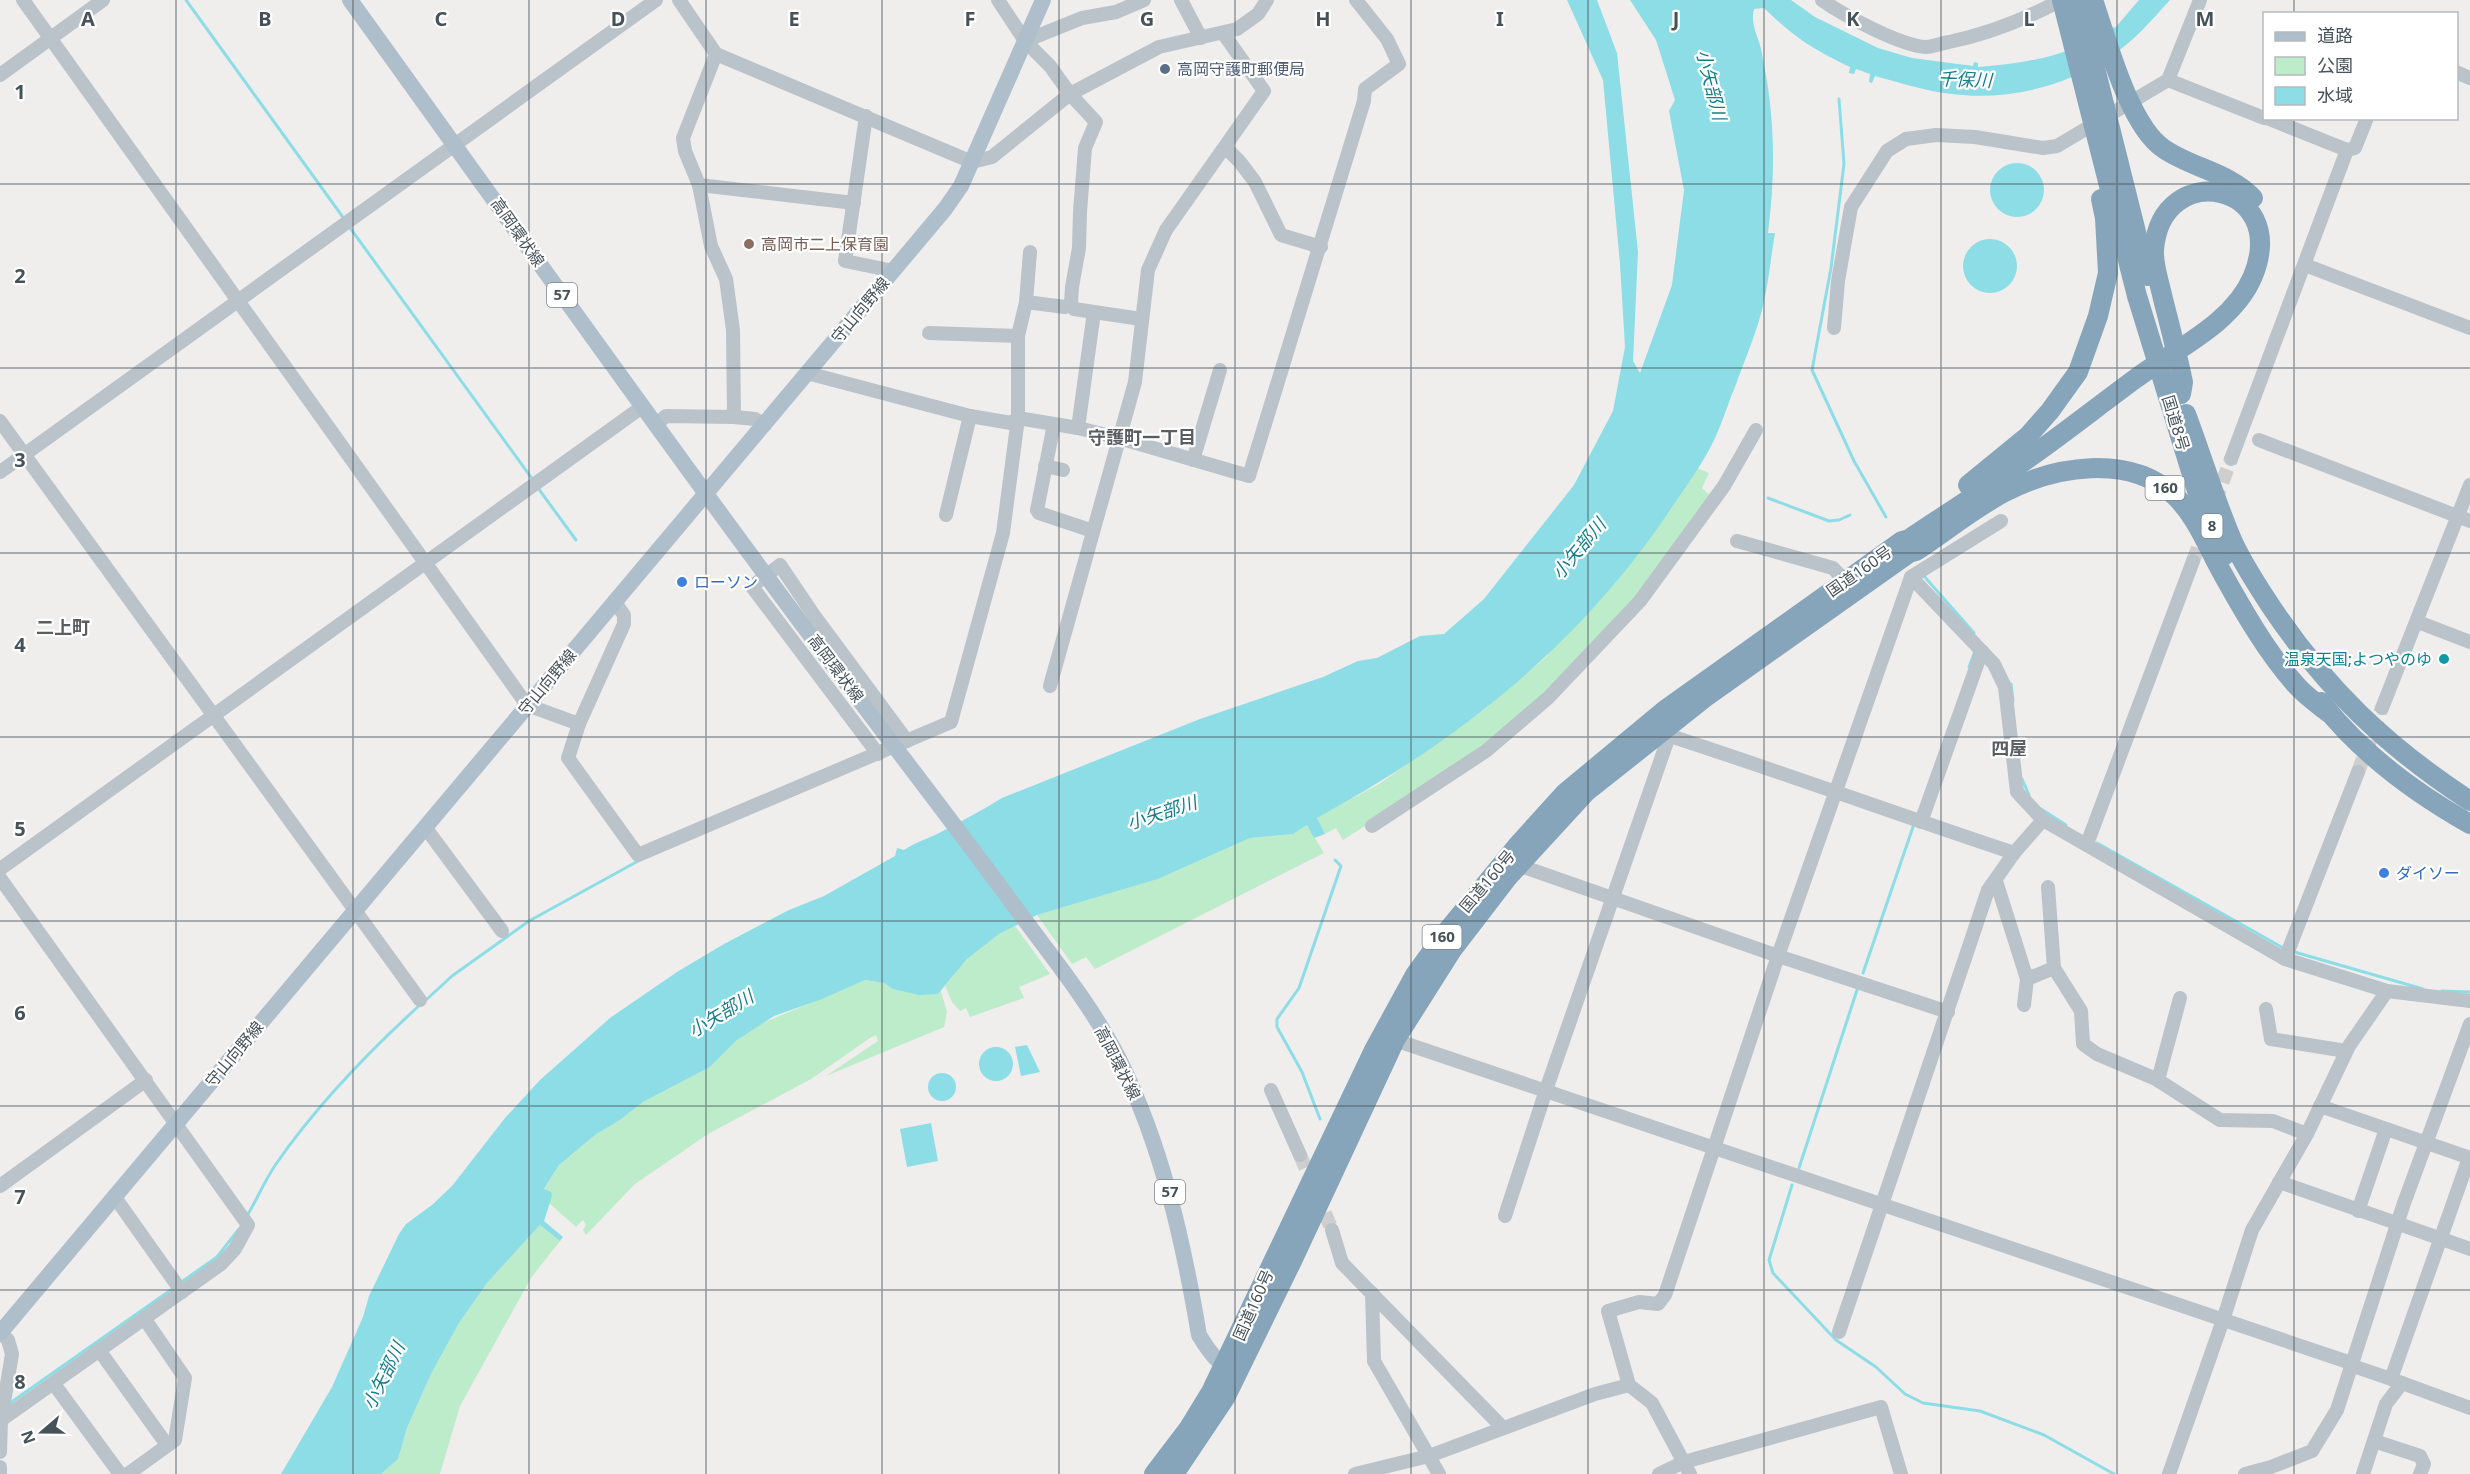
<svg xmlns="http://www.w3.org/2000/svg" width="2470" height="1474" font-family="'Noto Sans','Noto Sans JP',sans-serif">
	<style>
		.green { fill: #bdecca }
		.water { fill: #8cdde6 }
		.lines { fill: none; stroke-linecap: round; stroke-linejoin: round }
		.stream { stroke: #8cdde6; stroke-width: 3 }
		.minor-tunnel { stroke: #cececf; stroke-width: 14; stroke-dasharray: 14 7; stroke-linecap: butt }
		.minor { stroke: #b9c3c9; stroke-width: 14 }
		.major { stroke: #aebfcb; stroke-width: 16 }
		.highway { stroke: #87a5ba; stroke-width: 20 }
		.grid { fill: none; stroke: #465259; stroke-width: 1.5; stroke-opacity: 0.55 }
		.service-dot { fill: #5c6f8a; stroke: #fff; stroke-width: 2 }
		.education-dot { fill: #8d6e63; stroke: #fff; stroke-width: 2 }
		.shop-dot { fill: #3f7fe0; stroke: #fff; stroke-width: 2 }
		.culture-dot { fill: #0f9aa8; stroke: #fff; stroke-width: 2 }
		.labels { text-anchor: middle; stroke-width: 4.5; stroke-linejoin: round; paint-order: stroke }
		.shield { fill: #fff; stroke: #7e868b; stroke-width: 1.5 }
		.shield-label { font-size: 15px; font-weight: bold; fill: #465259 }
		.service-label { font-size: 16px; fill: #4e5e75; stroke: #fff; text-anchor: start }
		.street-label { font-size: 16px; fill: #465259; stroke: #fff }
		.education-label { font-size: 16px; fill: #785e54; stroke: #fff; text-anchor: start }
		.shop-label { font-size: 16px; fill: #366cbe; stroke: #fff; text-anchor: start }
		.culture-label { font-size: 16px; fill: #0d838f; stroke: #fff; text-anchor: end }
		.water-label { font-size: 18px; font-style: italic; fill: #147d8a; stroke: #fff }
		.neighbourhood-label { font-size: 18px; font-weight: bold; fill: #5a5e62; stroke: #fff }
		.grid-label { font-size: 20px; text-anchor: middle; font-weight: bold; fill: #465259; stroke: #fff; stroke-width: 4.5; stroke-linejoin: round; paint-order: stroke }
	</style>
	<rect width="100%" height="100%" fill="#f0eded"/>
	<g class="green">
		<polygon points="1697,468 1709,473 1702,488 1713,498 1651,583 1566,674 1492,741 1445,775 1343,840 1336,828 1325,834 1316,818 1379,784 1481,712 1546,657"/>
		<polygon points="1307,825 1324,853 1095,969 1086,957 1072,964 1037,915 1158,879 1250,838 1293,834"/>
		<polygon points="1015,926 1050,974 1019,987 1024,998 970,1017 966,1008 960,1011 952,1002 945,986 967,959 999,934"/>
		<polygon points="865,980 884,983 893,989 938,994 941,991 947,1012 944,1027 826,1076 878,1041 876,1035 870,1038 811,1079 708,1134 635,1184 586,1235 583,1230 586,1225 583,1220 576,1227 549,1203 552,1196 544,1190 559,1165 595,1135 620,1120 643,1102 710,1067 737,1040 758,1025"/>
		<polygon points="540,1225 560,1241 531,1278 460,1406 440,1474 381,1474 398,1459 407,1428 431,1374 459,1323 487,1283"/>
	</g>
	<g class="water">
		<path d="M1567,0H1597L1617,53L1638,252L1633,361L1640,373L1672,285L1684,190L1669,111L1675,100L1656,40L1630,0H1791L1815,17L1878,48L1912,58L1973,66L1974,62L1978,63V67C2024,63 2074,57 2111,26L2115,28L2139,0H2170C2152,20 2133,42 2110,57C2064,87 2006,101 1952,94C1925,91 1901,83 1875,76L1872,83L1869,82L1870,74L1856,69L1854,74L1849,73L1850,67C1812,49 1794,37 1764,8L1754,9C1750,23 1758,36 1761,49C1764,64 1767,79 1769,95C1775,141 1774,186 1768,233H1775C1771,256 1769,279 1764,301C1758,330 1745,359 1735,387C1728,403 1723,421 1715,438C1704,462 1687,485 1672,507C1581,644 1460,740 1317,818L1325,834L1314,838L1307,825L1293,834L1250,838L1158,879L1037,915L999,934L967,959L938,994L919,995L893,989L884,983L865,980L822,999L774,1016L737,1040L710,1067L643,1102L620,1120L595,1135L559,1165L544,1189L551,1192L552,1196L544,1221L563,1237L560,1241L540,1225L487,1283L459,1323L431,1374L407,1428L398,1459L381,1474H281L332,1387L363,1317L369,1296L399,1234L406,1224L432,1205L452,1186L505,1118L540,1080L610,1018L677,972L724,944L789,910L824,896L895,856L897,848L904,850C916,842 927,839 939,833C960,822 981,811 1002,798L1200,719L1323,677L1358,661L1377,658L1420,636L1444,634L1484,599L1574,485L1613,411L1625,347L1620,264L1603,80Z"/>
		<circle cx="2017" cy="190" r="27"/>
		<circle cx="1990" cy="266" r="27"/>
		<polygon points="1027,1045 1040,1072 1021,1076 1015,1047"/>
		<circle cx="996" cy="1064" r="17"/>
		<circle cx="942" cy="1087" r="14"/>
		<polygon points="931,1123 938,1161 907,1167 900,1129"/>
	</g>
	<g class="lines">
		<g class="stream">
			<polyline points="186,0 345,220"/>
			<polyline points="1839,99 1844,164 1831,268 1812,370 1854,461 1886,517"/>
			<polyline points="348,225 533,480"/>
			<polyline points="538,488 576,540"/>
			<polyline points="1768,498 1829,521 1839,520 1850,515"/>
			<polyline points="1923,575 1974,633"/>
			<polyline points="1969,667 1975,651"/>
			<polyline points="2011,684 2013,701"/>
			<polyline points="2022,779 2029,795"/>
			<polyline points="2041,809 2066,825"/>
			<polyline points="2097,843 2285,949"/>
			<polyline points="2291,951 2423,989"/>
			<polyline points="1863,973 1914,824"/>
			<polyline points="2442,991 2470,992"/>
			<polyline points="426,1000 452,976 529,921 640,860"/>
			<polyline points="1320,1119 1302,1072 1277,1027 1277,1019 1299,988 1341,866 1335,860"/>
			<polyline points="1799,1168 1858,987"/>
			<polyline points="1792,1185 1769,1260 1773,1273 1836,1340 1876,1367 1905,1394 1923,1403 1980,1411 2044,1435 2114,1474"/>
			<path d="M247,1216C257,1199 265,1180 276,1164C317,1105 367,1053 421,1004"/>
			<polyline points="180,1283 217,1257 239,1229"/>
			<polyline points="10,1406 13,1401 175,1287"/>
		</g>
		<g class="minor-tunnel">
			<polyline points="2215,502 2231,459"/>
			<polyline points="2193,561 2204,531"/>
			<polyline points="2358,772 2382,708"/>
			<polyline points="1300,1155 1332,1230"/>
		</g>
		<g class="minor">
			<polyline points="23,0 527,705 579,724"/>
			<polyline points="679,0 716,54 972,162 992,157 1070,94 1159,47 1237,29 1258,14 1267,0"/>
			<polyline points="998,0 1025,41 1050,66 1070,94 1096,122 1085,148 1080,212 1079,248 1072,287 1071,303 1074,309 1141,319"/>
			<polyline points="1181,0 1201,38"/>
			<path d="M1822,0C1843,15 1901,46 1926,47C1933,47 1942,43 1949,42C1988,34 2026,19 2061,0"/>
			<polyline points="1025,41 1082,18 1116,12 1144,0"/>
			<polyline points="716,54 683,138 685,151 699,185 711,246 726,279 733,330 734,417"/>
			<polyline points="2456,72 2470,78"/>
			<polyline points="0,75 103,0"/>
			<polyline points="2168,80 2264,118"/>
			<polyline points="866,116 845,261 894,271"/>
			<polyline points="2267,118 2347,150 2355,148 2367,118"/>
			<polyline points="1225,147 1240,162 1255,182 1281,235 1321,247"/>
			<polyline points="699,185 854,203"/>
			<polyline points="2305,265 2470,328"/>
			<polyline points="1026,302 1065,307 1071,303"/>
			<polyline points="1834,328 1838,281 1851,207 1887,151 1906,139 1936,135 1975,137 2043,148 2057,146 2168,80 2200,0"/>
			<polyline points="929,333 1018,336"/>
			<polyline points="807,373 970,416 1011,423 1018,418 1078,428 1119,438 1249,476 1364,101 1365,89 1399,64 1387,39 1356,0"/>
			<polyline points="0,421 420,1000"/>
			<polyline points="1054,424 1037,510 1039,513 1093,531"/>
			<polyline points="655,425 666,416 734,417 755,419 765,425"/>
			<polyline points="1078,428 1094,312"/>
			<polyline points="2259,440 2470,521"/>
			<polyline points="2231,459 2347,150"/>
			<polyline points="1193,460 1220,370"/>
			<polyline points="1045,466 1063,470"/>
			<polyline points="0,472 656,0"/>
			<polyline points="946,515 970,416"/>
			<polyline points="1737,541 1833,568 1845,581"/>
			<polyline points="1911,577 1994,664 2005,687 2017,792 2043,820 2285,959 2387,991 2470,1001"/>
			<polyline points="614,601 624,615 624,624 579,724 568,758 638,855 951,722 1003,533 1018,418 1018,336 1026,302 1030,252"/>
			<polyline points="2418,622 2470,642"/>
			<polyline points="1050,686 1135,382 1148,270 1166,230 1264,91 1223,33"/>
			<polyline points="2382,708 2470,485"/>
			<path d="M1661,733C1779,771 1896,814 2014,853"/>
			<polyline points="878,754 753,588 755,584 780,565 813,614 907,741"/>
			<polyline points="1921,822 1982,651"/>
			<polyline points="1372,826 1486,751 1548,698 1640,601 1724,486 1756,430"/>
			<polyline points="425,827 502,931"/>
			<polyline points="2087,844 2193,561"/>
			<polyline points="1518,865 1778,956 1948,1012"/>
			<polyline points="0,869 642,407"/>
			<polyline points="0,878 248,1225 235,1249 221,1264 1,1420"/>
			<polyline points="1996,881 2027,979 2024,1005"/>
			<polyline points="2048,887 2054,968"/>
			<polyline points="2285,959 2358,772"/>
			<polyline points="2027,979 2054,968 2081,1011 2083,1044 2097,1054 2156,1079 2220,1120 2273,1121 2307,1134"/>
			<polyline points="2266,1009 2271,1039 2346,1051"/>
			<polyline points="1395,1040 2351,1363 2356,1367 2391,1379 2469,1158"/>
			<polyline points="2158,1080 2180,998"/>
			<polyline points="1271,1090 1300,1155"/>
			<polyline points="2320,1106 2470,1158"/>
			<polyline points="2279,1182 2470,1249"/>
			<polyline points="0,1186 146,1080"/>
			<polyline points="114,1196 182,1292"/>
			<polyline points="2358,1211 2386,1129"/>
			<polyline points="1505,1216 1546,1090 1669,736"/>
			<polyline points="1332,1230 1342,1263 1503,1428"/>
			<polyline points="1372,1293 1374,1361 1439,1474"/>
			<polyline points="0,1332 8,1340 12,1354 1,1420 0,1452"/>
			<polyline points="1839,1332 1988,890 2014,853 2043,820"/>
			<polyline points="99,1350 167,1445"/>
			<polyline points="2402,1383 2470,1408"/>
			<polyline points="54,1384 120,1474"/>
			<polyline points="2374,1441 2420,1456 2424,1464 2420,1474"/>
			<polyline points="0,1467 0,1474"/>
			<polyline points="128,1474 175,1440 185,1378 144,1318"/>
			<polyline points="1355,1474 1429,1456 1595,1394 1629,1385"/>
			<polyline points="1659,1474 1684,1462 1881,1407 1901,1474"/>
			<polyline points="1690,1474 1652,1403 1629,1385 1608,1311 1639,1302 1658,1304 1665,1295 1778,956 1911,577 2001,521"/>
			<polyline points="2169,1474 2223,1320 2252,1230 2307,1134 2349,1046 2387,991"/>
			<polyline points="2245,1474 2271,1467 2312,1451 2337,1410 2404,1203 2470,1024"/>
			<polyline points="2363,1474 2386,1404 2402,1383 2391,1379"/>
		</g>
		<g class="major">
			<path d="M350,0C491,195 630,392 773,585C851,691 932,794 1010,900C1047,951 1090,1002 1119,1059C1162,1146 1183,1240 1199,1335C1208,1350 1217,1363 1233,1372"/>
			<polyline points="0,1333 945,209 961,186 1043,0"/>
		</g>
		<g class="highway">
			<polyline points="2062,0 2137,296 2198,494 2225,555"/>
			<polyline points="2078,0 2147,276"/>
			<path d="M2093,0C2107,40 2129,126 2164,149C2192,168 2230,173 2253,198"/>
			<path d="M2186,414C2202,456 2215,501 2233,542C2243,564 2257,585 2270,605C2326,689 2386,746 2470,801"/>
			<polyline points="1968,485 2028,436 2050,411 2078,372 2098,316 2108,273 2105,218 2101,199"/>
			<path d="M2321,702C2360,752 2415,793 2470,824"/>
			<path d="M1154,1474L1189,1428L1211,1392L1374,1050L1415,975L1447,931L1517,846L1565,793L1665,710L1902,541L1909,539C1951,511 1993,484 2033,455C2068,430 2101,404 2135,379C2175,349 2233,324 2253,276C2291,182 2161,157 2154,250C2153,265 2160,284 2163,299C2170,326 2177,354 2183,382L2181,394"/>
			<path d="M1174,1474L1225,1398L1292,1261L1395,1040L1452,950L1508,877L1586,792L1707,696L1909,553L1916,551C1945,532 1973,509 2003,493C2054,466 2129,453 2175,496C2195,515 2207,545 2220,569C2241,607 2268,655 2298,687C2307,697 2319,705 2329,713"/>
		</g>
	</g>
	<path class="grid" d="M176,0V1474M353,0V1474M529,0V1474M706,0V1474M882,0V1474M1059,0V1474M1235,0V1474M1411,0V1474M1588,0V1474M1764,0V1474M1941,0V1474M2117,0V1474M2294,0V14M2294,118V1474M0,184H2470M0,368H2470M0,553H2470M0,737H2470M0,921H2470M0,1106H2470M0,1290H2470"/>
	<circle class="service-dot" cx="1165" cy="69" r="6"/>
	<circle class="education-dot" cx="749" cy="244" r="6"/>
	<g class="shop-dot">
		<circle cx="682" cy="582" r="6"/>
		<circle cx="2384" cy="873" r="6"/>
	</g>
	<circle class="culture-dot" cx="2444" cy="659" r="6"/>
	<g class="labels">
		<g class="shield">
			<rect x="547" y="283" width="30" height="24" rx="4.5"/>
			<rect x="2145.5" y="476" width="39" height="24" rx="4.5"/>
			<rect x="2201.5" y="514" width="21" height="24" rx="4.5"/>
			<rect x="1422.5" y="925" width="39" height="24" rx="4.5"/>
			<rect x="1155" y="1180" width="30" height="24" rx="4.5"/>
		</g>
		<g class="shield-label">
			<text x="562" y="300">57</text>
			<text x="2165" y="493">160</text>
			<text x="2212" y="531">8</text>
			<text x="1442" y="942">160</text>
			<text x="1170" y="1197">57</text>
		</g>
		<g class="service-label">
			<text x="1177" y="75">高岡守護町郵便局</text>
		</g>
		<g class="street-label">
			<text transform="translate(518 232) rotate(55)" y="6">高岡環状線</text>
			<text transform="translate(860 310) rotate(-50)" y="6">守山向野線</text>
			<text transform="translate(2176 423) rotate(73)" y="6">国道8号</text>
			<text transform="translate(1859 571) rotate(-35)" y="6">国道160号</text>
			<text transform="translate(836 668) rotate(53)" y="6">高岡環状線</text>
			<text transform="translate(547 682) rotate(-50)" y="6">守山向野線</text>
			<text transform="translate(1487 881) rotate(-50)" y="6">国道160号</text>
			<text transform="translate(234 1054) rotate(-50)" y="6">守山向野線</text>
			<text transform="translate(1118 1063) rotate(63)" y="6">高岡環状線</text>
			<text transform="translate(1253 1305) rotate(-66)" y="6">国道160号</text>
		</g>
		<g class="education-label">
			<text x="761" y="250">高岡市二上保育園</text>
		</g>
		<g class="shop-label">
			<text x="694" y="588">ローソン</text>
			<text x="2396" y="879">ダイソー</text>
		</g>
		<g class="culture-label">
			<text x="2432" y="665">温泉天国;よつやのゆ</text>
		</g>
		<g class="water-label">
			<text transform="translate(1965 80) rotate(2)" y="6">千保川</text>
			<text transform="translate(1711 85) rotate(76)" y="6">小矢部川</text>
			<text transform="translate(1579 549) rotate(-50)" y="6">小矢部川</text>
			<text transform="translate(1162 813) rotate(-18)" y="6">小矢部川</text>
			<text transform="translate(721 1014) rotate(-31)" y="6">小矢部川</text>
			<text transform="translate(384 1376) rotate(-64)" y="6">小矢部川</text>
		</g>
		<g class="neighbourhood-label">
			<text x="1142" y="444">守護町一丁目</text>
			<text x="63" y="634">二上町</text>
			<text x="2009" y="755">四屋</text>
		</g>
	</g>
	<g class="grid-label">
		<text x="88" y="26">A</text>
		<text x="265" y="26">B</text>
		<text x="441" y="26">C</text>
		<text x="618" y="26">D</text>
		<text x="794" y="26">E</text>
		<text x="970" y="26">F</text>
		<text x="1147" y="26">G</text>
		<text x="1323" y="26">H</text>
		<text x="1500" y="26">I</text>
		<text x="1676" y="26">J</text>
		<text x="1853" y="26">K</text>
		<text x="2029" y="26">L</text>
		<text x="2205" y="26">M</text>
		<text x="20" y="99">1</text>
		<text x="20" y="283">2</text>
		<text x="20" y="467">3</text>
		<text x="20" y="652">4</text>
		<text x="20" y="836">5</text>
		<text x="20" y="1020">6</text>
		<text x="20" y="1204">7</text>
		<text x="20" y="1389">8</text>
	</g>
	<rect x="2263" y="12" width="195" height="108" fill="#ffffff" stroke="#b5babd" stroke-width="1.5"/>
	<rect x="2275" y="32" width="30" height="9" fill="#aebfcb" stroke="#b5babd" stroke-width="1.5"/>
	<text x="2317" y="42" font-size="18" fill="#465259">道路</text>
	<rect x="2275" y="57" width="30" height="18" fill="#bdecca" stroke="#b5babd" stroke-width="1.5"/>
	<text x="2317" y="72" font-size="18" fill="#465259">公園</text>
	<rect x="2275" y="87" width="30" height="18" fill="#8cdde6" stroke="#b5babd" stroke-width="1.5"/>
	<text x="2317" y="102" font-size="18" fill="#465259">水域</text>
	<g transform="translate(42 1432) rotate(250)" stroke="#ffffff" stroke-width="4.5" paint-order="stroke">
	<path d="M0-4.5L10 22L0 15L-10 22Z" fill="#465259"/>
	<text y="-9" font-size="16" font-weight="bold" text-anchor="middle" fill="#465259">N</text>
	</g>
</svg>
